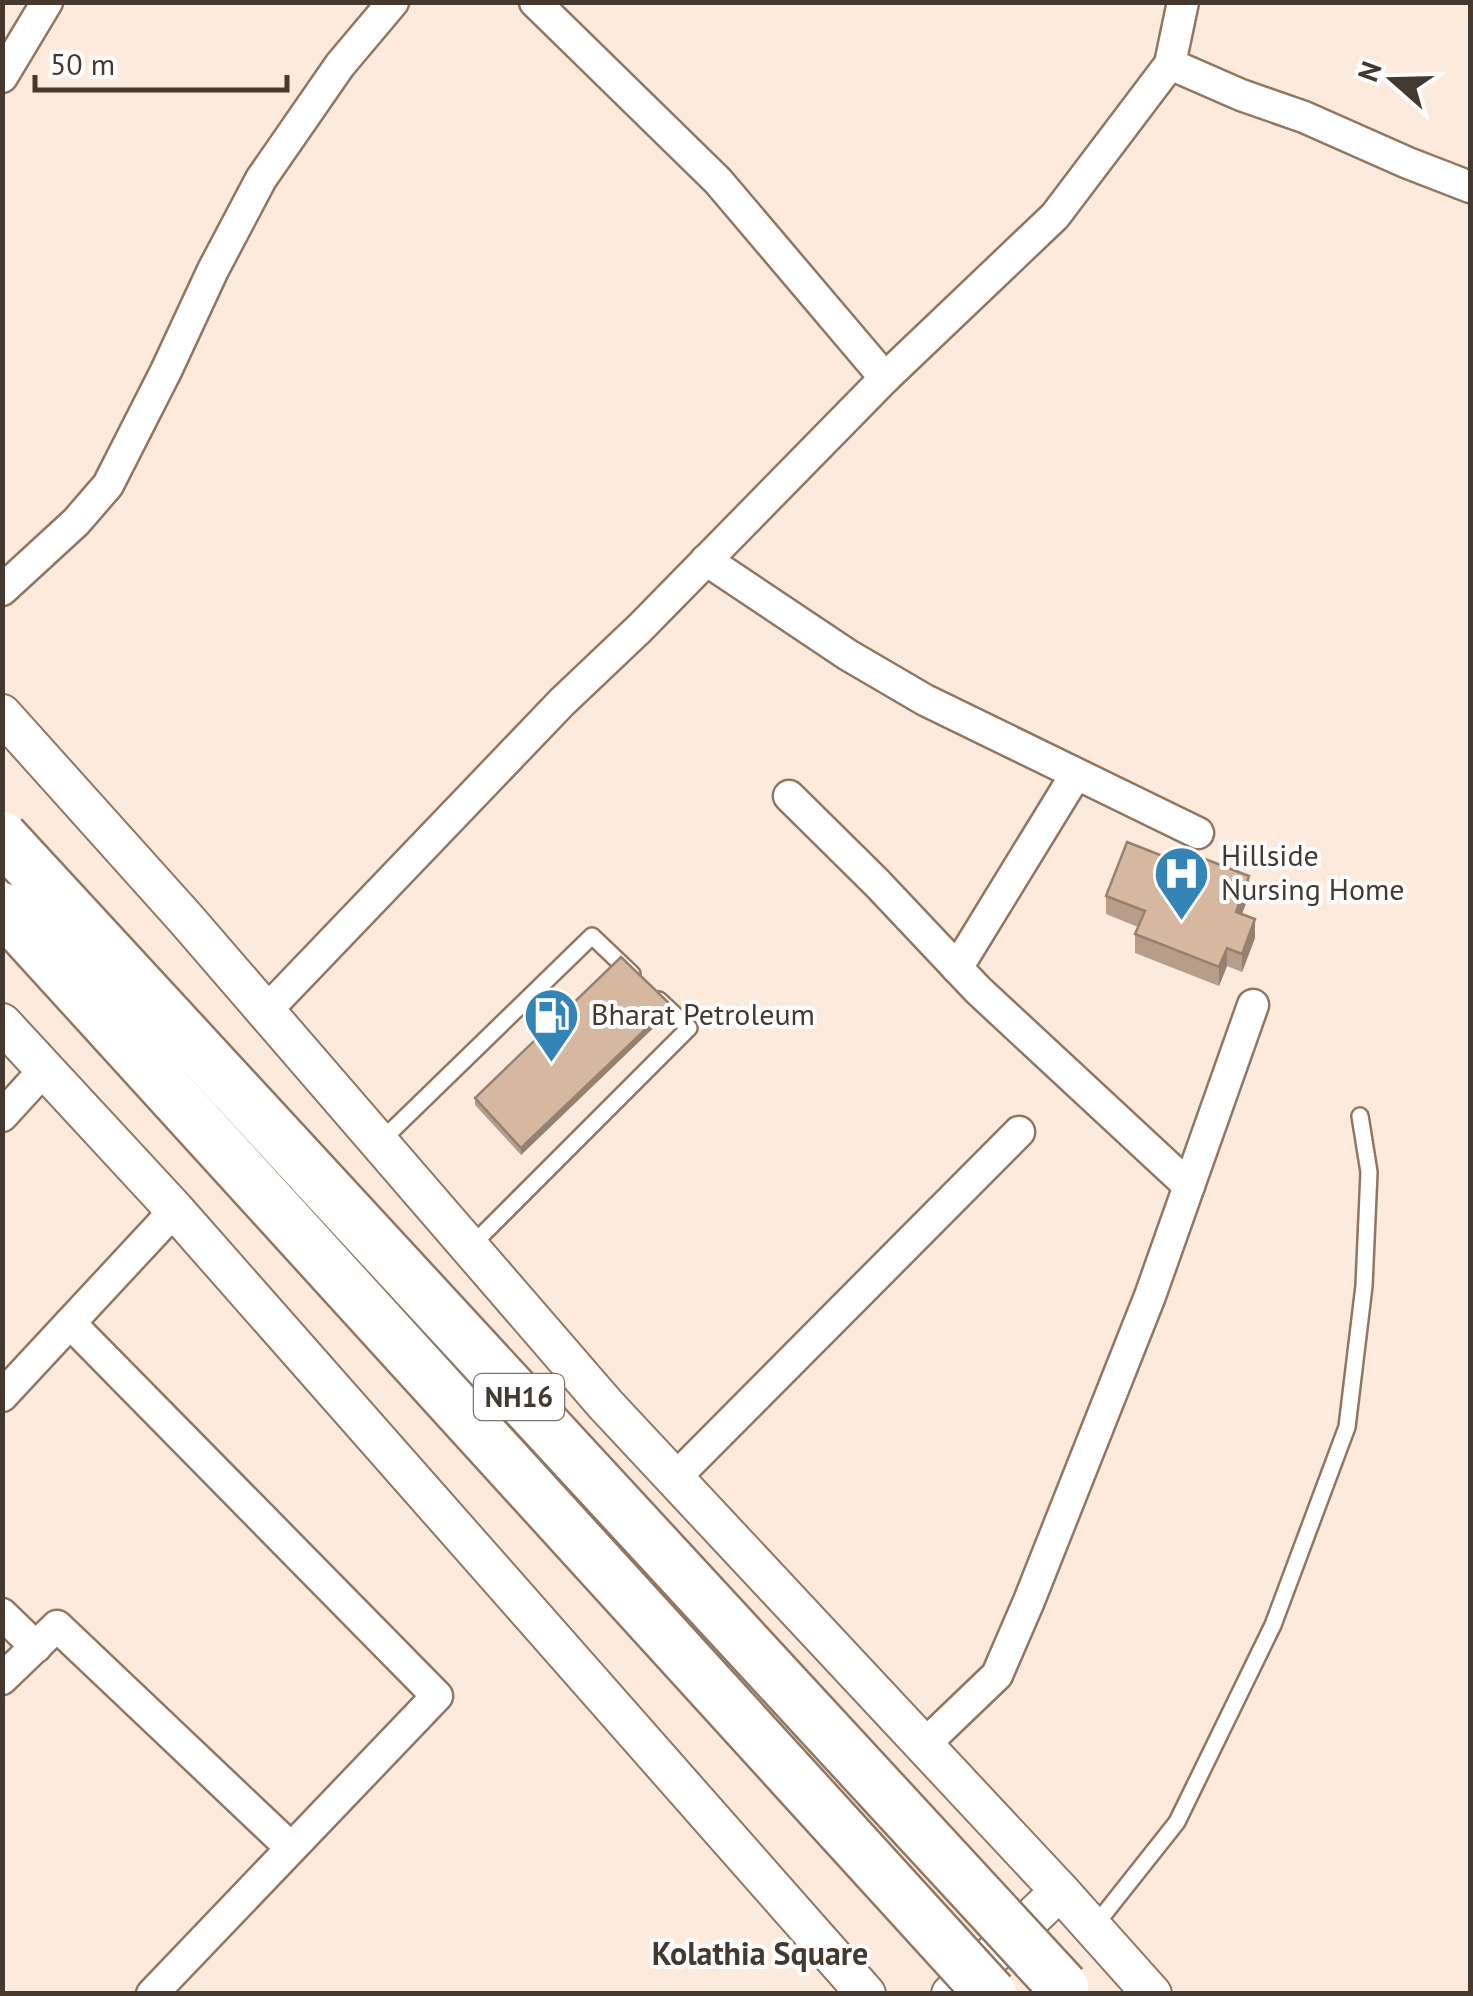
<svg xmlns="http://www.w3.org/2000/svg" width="1473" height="1996" font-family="'PT Sans',sans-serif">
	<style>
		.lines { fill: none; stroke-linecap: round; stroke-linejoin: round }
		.service-casing { stroke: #917661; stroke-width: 20 }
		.minor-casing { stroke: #917661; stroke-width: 35 }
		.tertiary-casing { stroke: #917661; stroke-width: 42 }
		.service { stroke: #fff; stroke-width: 15 }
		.minor { stroke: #fff; stroke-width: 30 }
		.tertiary { stroke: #fff; stroke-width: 38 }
		.trunk-bridge-casing { stroke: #917661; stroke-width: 55; stroke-linecap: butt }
		.trunk-bridge { stroke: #fff; stroke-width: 50 }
		.wall { fill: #b89e8a }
		.shaded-wall { fill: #968171 }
		.building { fill: #d6b8a1; stroke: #968171; stroke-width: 2.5 }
		.labels { text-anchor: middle; stroke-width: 8; stroke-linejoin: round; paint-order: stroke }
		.shield { fill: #fff; stroke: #7c746d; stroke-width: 2.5 }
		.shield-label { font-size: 28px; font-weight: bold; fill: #44382f }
		.poi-label { font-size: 30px; fill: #44382f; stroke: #fff; text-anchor: start }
		.neighbourhood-label { font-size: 32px; font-weight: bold; fill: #44382f; stroke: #fff }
	</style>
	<rect width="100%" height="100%" fill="#fceadc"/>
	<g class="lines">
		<defs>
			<g id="service">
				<polyline points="379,1143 592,936 632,974"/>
				<polyline points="470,1247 689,1028 659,1000"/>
				<polyline points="1093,1928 1177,1822 1273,1625 1347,1427 1364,1286 1369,1172 1360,1116"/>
			</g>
			<g id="minor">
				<polyline points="535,2 718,181 885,378"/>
				<polyline points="1170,64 1241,95 1304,117 1408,163 1470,187"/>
				<polyline points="2,77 47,2"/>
				<polyline points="706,560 848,655 925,700 1198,833"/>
				<polyline points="2,590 76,522 108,485 166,371 213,270 261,179 340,65 393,2"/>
				<polyline points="789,796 877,883 978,990 1189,1186"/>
				<polyline points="957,968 1076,774"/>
				<polyline points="266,1011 562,702 640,628 885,378 1055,216 1170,64 1183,2"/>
				<polyline points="2,1116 45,1069"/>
				<polyline points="70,1323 437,1696 152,1994"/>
				<polyline points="2,1396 175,1210"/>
				<polyline points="674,1479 1019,1132"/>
				<polyline points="2,1614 36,1647"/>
				<polyline points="2,1679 57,1626 291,1848"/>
				<polyline points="924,1745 997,1675 1029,1601 1150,1296 1253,1005"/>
			</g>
			<g id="tertiary">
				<polyline points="2,714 186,919 605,1404 1060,1891 1152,1994"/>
				<polyline points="2,1023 175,1210 866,1994"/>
				<polyline points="951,1994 1060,1891"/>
			</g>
		</defs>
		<use href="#service" class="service-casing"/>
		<use href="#minor" class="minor-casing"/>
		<use href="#tertiary" class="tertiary-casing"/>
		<use href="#service" class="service"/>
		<use href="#minor" class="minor"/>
		<use href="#tertiary" class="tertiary"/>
		<defs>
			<g id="trunk-bridge">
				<polyline points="2,837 1063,1987"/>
				<polyline points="2,908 991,1994"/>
			</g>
		</defs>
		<use href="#trunk-bridge" class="trunk-bridge-casing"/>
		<use href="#trunk-bridge" class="trunk-bridge"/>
	</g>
	<g class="wall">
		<polygon points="1249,895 1242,914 1255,938 1242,972 1227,966 1219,986 1135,953 1135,934 1138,927 1106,914 1106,896"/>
		<polygon points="671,1011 521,1155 475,1105 475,1098"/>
	</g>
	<g class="shaded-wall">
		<polygon points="1249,876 1249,895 1236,930 1236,912"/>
		<polygon points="1255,919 1255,938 1242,972 1242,954"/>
		<polygon points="1227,948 1227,966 1219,986 1219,967"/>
		<polygon points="671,1005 671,1011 521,1155 521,1148"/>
	</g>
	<g class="building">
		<polygon points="1127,842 1183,864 1187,852 1249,876 1236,912 1255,919 1242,954 1227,948 1219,967 1135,934 1145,911 1106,896"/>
		<polygon points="621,957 671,1005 521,1148 475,1098"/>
	</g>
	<defs>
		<symbol id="hospital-pin" viewBox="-11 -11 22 30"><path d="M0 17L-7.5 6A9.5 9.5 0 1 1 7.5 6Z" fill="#3484b5" stroke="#fff"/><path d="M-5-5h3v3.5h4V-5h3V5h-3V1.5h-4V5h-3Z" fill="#fff"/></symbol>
		<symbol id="fuel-pin" viewBox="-11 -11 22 30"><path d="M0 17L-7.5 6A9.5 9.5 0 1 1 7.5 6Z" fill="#3484b5" stroke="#fff"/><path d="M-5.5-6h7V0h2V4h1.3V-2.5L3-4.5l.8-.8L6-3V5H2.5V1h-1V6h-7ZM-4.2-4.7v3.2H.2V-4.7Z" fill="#fff"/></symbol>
	</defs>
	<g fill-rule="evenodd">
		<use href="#hospital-pin" x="1150" y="842" width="63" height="86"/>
		<use href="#fuel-pin" x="520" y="984" width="63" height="86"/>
	</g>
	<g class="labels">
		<rect class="shield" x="474" y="1374" width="90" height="46" rx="8"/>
		<g class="shield-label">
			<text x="519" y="1407">NH16</text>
		</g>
		<g class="poi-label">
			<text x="1221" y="866">Hillside<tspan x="1221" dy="34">Nursing Home</tspan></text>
			<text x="591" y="1025">Bharat Petroleum</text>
		</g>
		<g class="neighbourhood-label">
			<text x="760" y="1965">Kolathia Square</text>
		</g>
	</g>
	<rect width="1473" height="1996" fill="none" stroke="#44382f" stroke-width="10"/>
	<g transform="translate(1393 80) rotate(290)" stroke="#ffffff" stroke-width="8" paint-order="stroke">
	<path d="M0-8L18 38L0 25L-18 38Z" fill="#44382f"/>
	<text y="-15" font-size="28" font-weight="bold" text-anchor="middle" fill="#44382f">N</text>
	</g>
	<path d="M35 75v15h252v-15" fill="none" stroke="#44382f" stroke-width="5"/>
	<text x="50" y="75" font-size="30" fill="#44382f" stroke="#ffffff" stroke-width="8" paint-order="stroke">50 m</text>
</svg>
